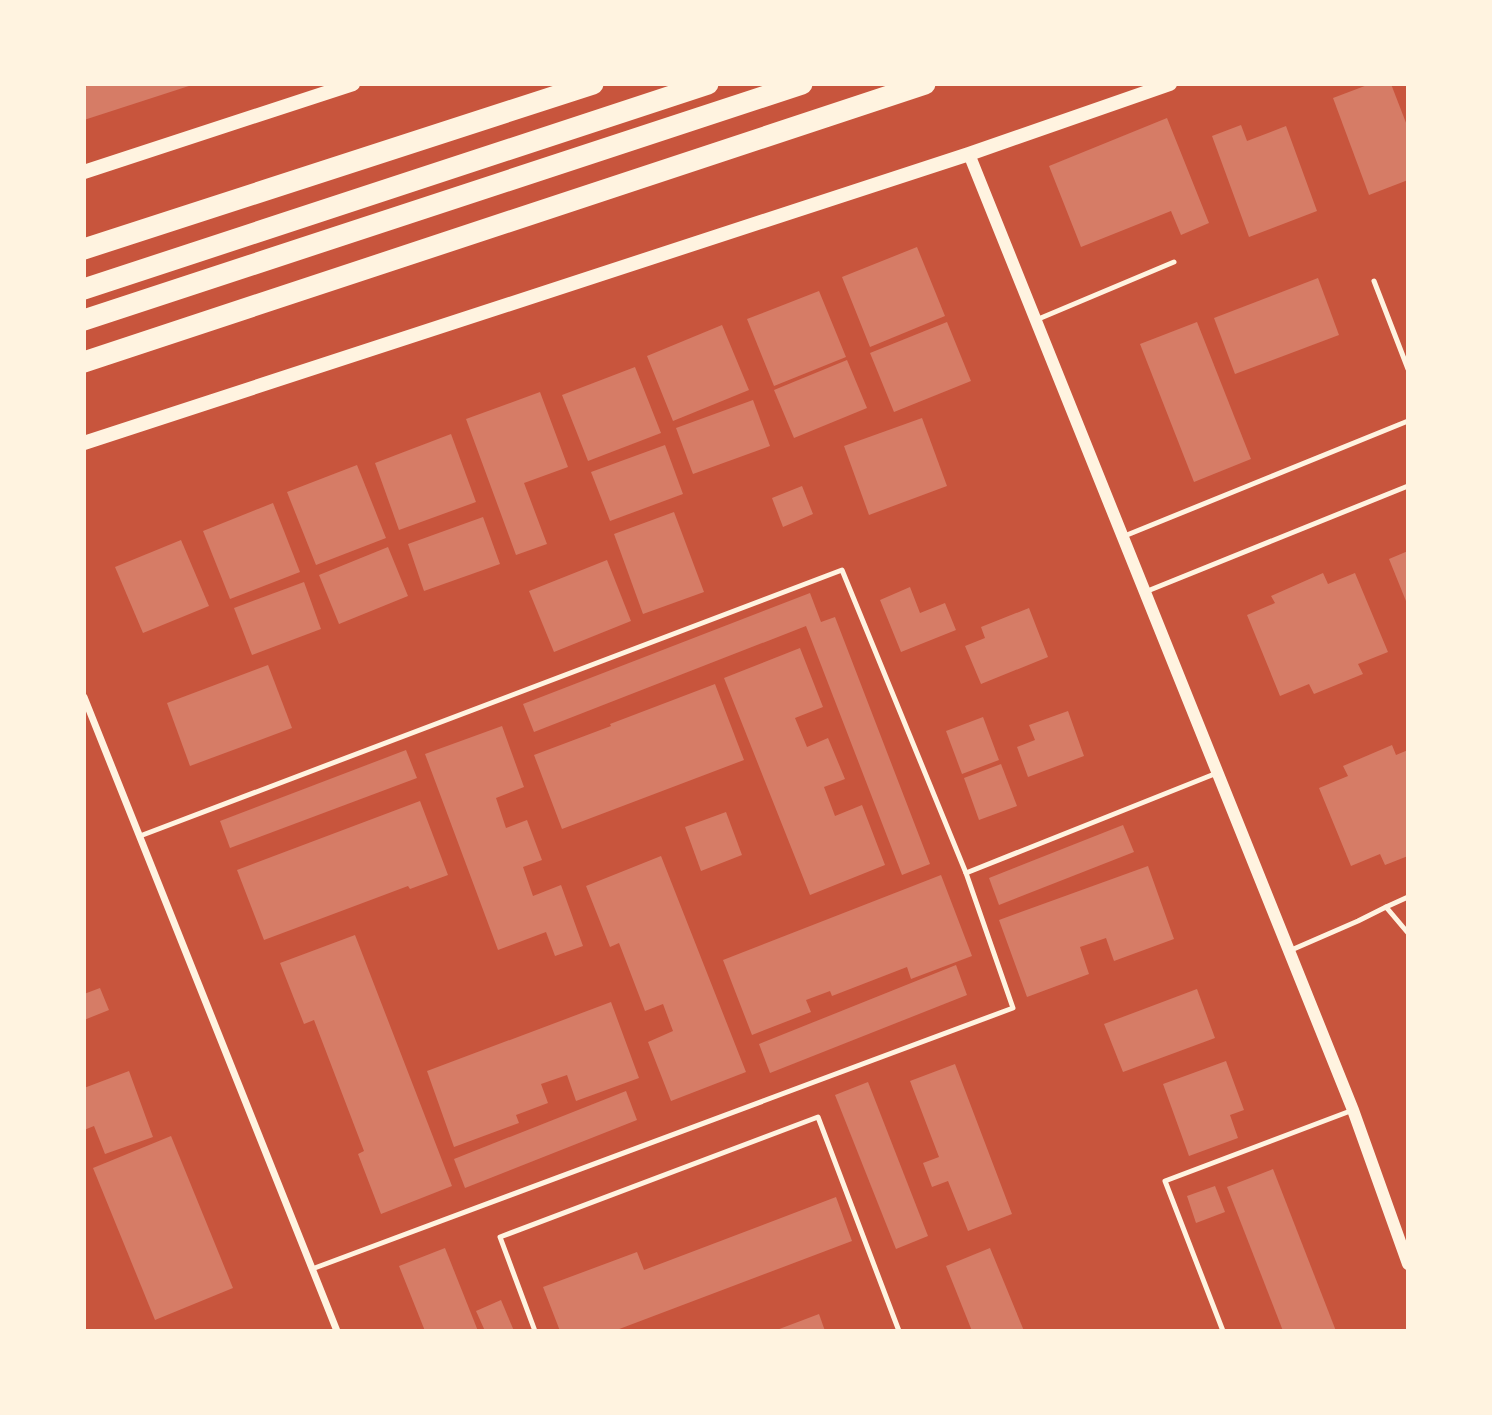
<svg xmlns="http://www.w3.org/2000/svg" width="1492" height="1415" font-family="'Work Sans',sans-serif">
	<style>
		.building { fill: #d67c66 }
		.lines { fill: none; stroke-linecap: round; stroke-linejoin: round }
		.service { stroke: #fff3e0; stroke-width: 5 }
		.minor { stroke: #fff3e0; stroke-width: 7 }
		.tertiary { stroke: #fff3e0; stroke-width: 12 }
		.secondary { stroke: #fff3e0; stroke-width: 14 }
		.motorway { stroke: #fff3e0; stroke-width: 21 }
	</style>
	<rect width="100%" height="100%" fill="#c8553d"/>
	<g class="building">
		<polygon points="93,84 192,84 192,85 84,120 84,87"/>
		<polygon points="1370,84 1391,84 1408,128 1408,180 1369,195 1333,98"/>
		<polygon points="1167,118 1209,223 1181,235 1171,211 1081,247 1049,166"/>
		<polygon points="1241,125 1247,141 1286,126 1317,211 1249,237 1212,136"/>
		<polygon points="917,247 945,316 870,347 842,277"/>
		<polygon points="1318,278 1339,335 1235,374 1214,318"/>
		<polygon points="819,291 846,357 774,386 747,319"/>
		<polygon points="947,322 971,381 894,412 870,353"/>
		<polygon points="1197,322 1251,459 1194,482 1140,344"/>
		<polygon points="722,325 749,390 673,421 647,356"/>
		<polygon points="847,360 867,408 794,438 774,390"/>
		<polygon points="635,367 661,433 588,461 562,395"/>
		<polygon points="540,392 568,467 524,483 547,544 516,555 466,419"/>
		<polygon points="753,400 770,446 693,474 676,428"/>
		<polygon points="922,418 947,486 869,515 844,446"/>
		<polygon points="451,434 476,502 399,530 375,463"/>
		<polygon points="665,445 683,494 610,521 591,472"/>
		<polygon points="357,465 386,538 316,565 287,492"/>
		<polygon points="802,486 813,514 783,527 772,498"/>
		<polygon points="273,503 300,572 230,599 203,531"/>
		<polygon points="674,512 704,592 643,614 614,534"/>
		<polygon points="483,517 500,564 424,591 408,544"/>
		<polygon points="181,540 209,606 143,633 115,567"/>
		<polygon points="388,547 408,596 339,624 319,575"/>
		<polygon points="1408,551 1408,606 1389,559"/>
		<polygon points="607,560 631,621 554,652 529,591"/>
		<polygon points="1323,573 1328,584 1355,573 1388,652 1358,664 1363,674 1314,694 1309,684 1280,696 1247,615 1275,603 1271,596"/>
		<polygon points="304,582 321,629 252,655 234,608"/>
		<polygon points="910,587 920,613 945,603 956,630 901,652 880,600"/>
		<polygon points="810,593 821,622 835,617 930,864 902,875 806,626 534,732 523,704"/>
		<polygon points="1029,608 1048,657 981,684 965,646 985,638 981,627"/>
		<polygon points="800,648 823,707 795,718 807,747 828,738 845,779 824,787 835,816 862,805 885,865 810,895 724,678"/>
		<polygon points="268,665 292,728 190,766 167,703"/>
		<polygon points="715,684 744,760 562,829 534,755 611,726 610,724"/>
		<polygon points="1068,711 1084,756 1028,777 1017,747 1035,740 1029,725"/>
		<polygon points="983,717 999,760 962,774 946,731"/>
		<polygon points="502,726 524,787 496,798 506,828 527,820 542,860 523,867 533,896 561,885 583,946 555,956 546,932 498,950 425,754"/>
		<polygon points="1392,745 1396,755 1408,750 1408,856 1385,865 1380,854 1351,866 1319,788 1348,776 1343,766"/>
		<polygon points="406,750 417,778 230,848 220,821"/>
		<polygon points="1001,764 1017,806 979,820 964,778"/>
		<polygon points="420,801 448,875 410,889 408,886 264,940 237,870"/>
		<polygon points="726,812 742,855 701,871 685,827"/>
		<polygon points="1123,825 1134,852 999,905 989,878"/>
		<polygon points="661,856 746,1072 671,1101 648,1042 673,1031 663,1004 645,1011 619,943 610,947 586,886"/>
		<polygon points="1148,866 1174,939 1114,961 1106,938 1080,947 1089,974 1027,997 999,920"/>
		<polygon points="941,875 972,956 911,979 907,967 832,996 830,991 806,1000 811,1012 752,1035 723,960"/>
		<polygon points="355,935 452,1186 381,1214 358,1154 364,1151 314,1020 304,1024 280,963"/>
		<polygon points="956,965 967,995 770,1073 759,1044"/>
		<polygon points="100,988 109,1010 84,1020 84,994"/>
		<polygon points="1197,989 1215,1038 1123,1072 1104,1024"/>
		<polygon points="611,1002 639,1078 576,1101 567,1075 541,1084 548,1103 516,1115 519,1123 454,1147 427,1071"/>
		<polygon points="1226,1061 1244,1110 1230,1115 1238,1138 1189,1156 1163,1084"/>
		<polygon points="955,1064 1012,1214 968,1231 948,1181 932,1187 923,1163 939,1157 910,1081"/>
		<polygon points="129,1071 153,1137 105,1154 94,1126 84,1130 84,1088"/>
		<polygon points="868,1082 928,1236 896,1249 835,1095"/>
		<polygon points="626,1091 637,1120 465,1188 454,1159"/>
		<polygon points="171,1136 233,1288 155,1320 93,1168"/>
		<polygon points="1273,1169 1336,1331 1283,1331 1227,1187"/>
		<polygon points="1215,1186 1225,1212 1196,1223 1187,1196"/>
		<polygon points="836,1197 852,1241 614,1331 560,1331 543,1287 637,1252 644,1270"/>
		<polygon points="445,1248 478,1331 425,1331 399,1266"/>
		<polygon points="990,1248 1024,1331 972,1331 946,1266"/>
		<polygon points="501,1300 514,1331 485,1331 476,1311"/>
		<polygon points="819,1314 825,1331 774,1331"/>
	</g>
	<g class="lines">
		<g class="service">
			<polyline points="1374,281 1408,369"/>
			<polyline points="1036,320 1174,262"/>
			<polyline points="1122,537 1408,421"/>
			<polyline points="1145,592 1408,486"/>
			<polyline points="140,836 842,570 966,873 1013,1008 312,1269"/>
			<polyline points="966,873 1217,773"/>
			<polyline points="1386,907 1408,897"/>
			<polyline points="1289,951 1358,921 1386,907 1408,933"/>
			<polyline points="535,1331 500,1237 818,1117 899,1331"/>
			<polyline points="1223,1331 1165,1181 1353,1110"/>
		</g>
		<polyline class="minor" points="84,697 337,1331"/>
		<polyline class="tertiary" points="969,154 1353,1110 1408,1264"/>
		<g class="secondary">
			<polyline points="84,172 353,84"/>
			<polyline points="84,443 969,154 1170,84"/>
		</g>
		<g class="motorway">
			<polyline points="84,249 593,84"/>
			<polyline points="84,289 708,84"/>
			<polyline points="84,320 802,84"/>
			<polyline points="84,362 925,84"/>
		</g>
	</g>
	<rect width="1492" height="1415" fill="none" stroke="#fff3e0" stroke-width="172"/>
</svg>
